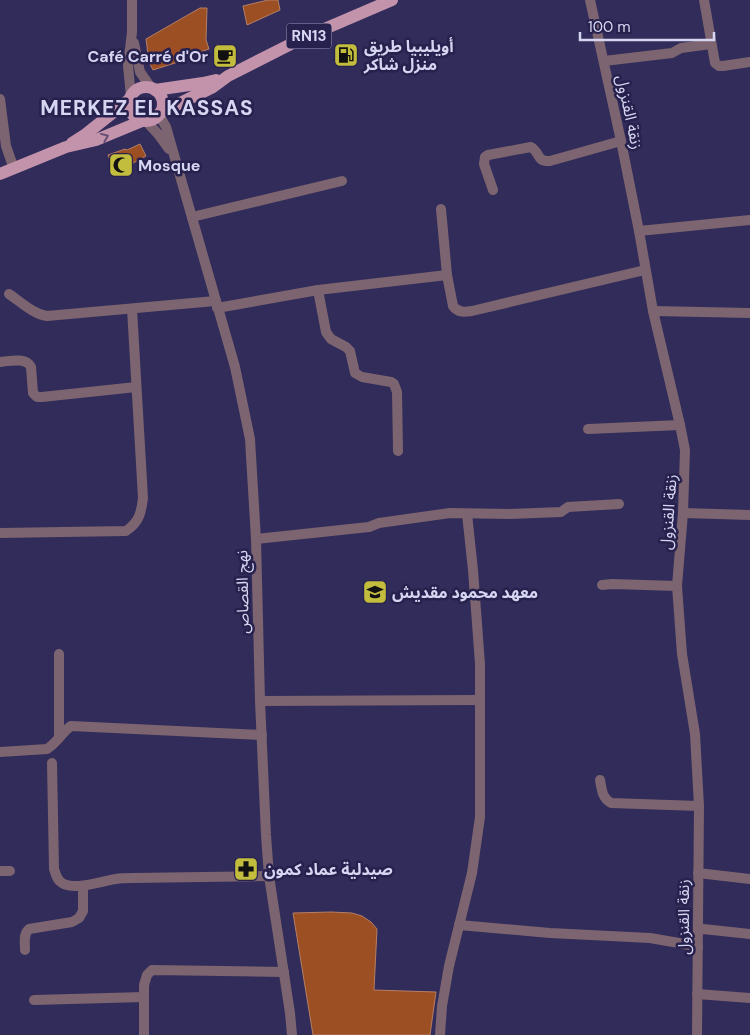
<svg xmlns="http://www.w3.org/2000/svg" width="750" height="1035" font-family="'DM Sans','Noto Sans Arabic',sans-serif">
	<style>
		.building { fill: #9d4f24; stroke: #b67f65 }
		.lines { fill: none; stroke-linecap: round; stroke-linejoin: round }
		.minor { stroke: #7c6470; stroke-width: 10 }
		.tertiary { stroke: #7c6470; stroke-width: 10 }
		.primary { stroke: #c393ac; stroke-width: 12 }
		.oneway { stroke: #654f74 }
		.labels { text-anchor: middle; stroke-width: 5; stroke-linejoin: round; paint-order: stroke }
		.shield { fill: #27214e; stroke: #a29fc1; stroke-width: 1 }
		.shield-label { font-size: 15px; font-weight: bold; fill: #d6d5f2 }
		.poi-label { font-size: 16px; font-weight: bold; fill: #d6d5f2; stroke: #27214e; text-anchor: start }
		.street-label { font-size: 16px; fill: #d6d5f2; stroke: #27214e }
		.district-label { font-size: 21px; font-weight: bold; letter-spacing: 1px; fill: #d6d5f2; stroke: #27214e }
	</style>
	<rect width="100%" height="100%" fill="#312c59"/>
	<g class="building">
		<polygon points="268,0 278,0 280,10 247,25 243,6"/>
		<polygon points="200,8 207,8 206,40 209,49 194,54 194,51 177,59 178,62 153,70 149,62 146,39"/>
		<polygon points="140,144 146,156 115,173 108,155 125,149 127,150"/>
		<polygon points="331,912 352,913 362,916 371,922 377,929 374,990 436,992 430,1035 313,1035 293,913"/>
	</g>
	<g class="lines">
		<g class="minor">
			<polyline points="590,0 621,141 639,231 653,311 680,425 685,450 683,513 677,586 682,654 695,734 699,806 697,1035"/>
			<polyline points="704,0 715,63 719,66 723,66 750,62"/>
			<polyline points="604,61 672,53 681,48 711,44"/>
			<polyline points="0,99 6,146 14,169"/>
			<path d="M493,190L484,164L485,157L488,155L531,147C540,152 536,162 550,161L621,141"/>
			<path d="M441,209L447,275L453,306C458,313 465,312 472,311L645,270"/>
			<polyline points="192,217 342,181"/>
			<polyline points="639,231 750,220"/>
			<polyline points="318,290 326,332 331,339 346,347 350,351 355,373 362,377 391,382 394,384 397,392 398,451"/>
			<path d="M9,294C21,302 33,314 47,316L215,301"/>
			<polyline points="217,308 318,290 447,275"/>
			<polyline points="653,311 750,313"/>
			<path d="M0,362C10,361 26,357 31,367L33,393L37,397H42L136,387"/>
			<polyline points="588,429 680,425"/>
			<polyline points="683,513 750,515"/>
			<path d="M0,533L126,531C139,522 141,514 143,498L132,309"/>
			<polyline points="256,539 369,527 379,523 450,513 510,514 561,512 568,507 619,504"/>
			<polyline points="602,585 612,584 677,586"/>
			<polyline points="260,701 479,700"/>
			<polyline points="59,738 59,654"/>
			<path d="M0,752L47,749C57,743 62,732 71,726L262,735"/>
			<path d="M52,763L54,869C56,875 57,880 62,883C75,891 102,881 116,879C121,878 127,878 132,878L269,876"/>
			<path d="M600,780C602,790 602,798 611,803L699,806"/>
			<polyline points="0,871 10,871"/>
			<polyline points="698,873 750,879"/>
			<polyline points="459,925 550,933 650,938 679,943 698,947"/>
			<polyline points="698,931 703,929 750,934"/>
			<path d="M25,950C25,943 23,934 29,929L72,922L79,918L83,911V886"/>
			<polyline points="697,994 750,998"/>
			<polyline points="34,1000 144,997"/>
			<polyline points="144,1035 144,985 147,975 152,970 284,972"/>
			<polyline points="440,1035 442,1006 449,966 472,873 480,817 480,664 473,570 467,514"/>
		</g>
		<g class="tertiary">
			<polyline points="134,43 140,72 152,89"/>
			<polyline points="131,96 128,66 132,32 132,0"/>
			<polyline points="159,115 166,127 235,367 250,439 256,539 260,701 266,835 269,876 290,1013 292,1035"/>
			<polyline points="146,121 158,134 169,149"/>
		</g>
		<g class="primary">
			<circle cx="146" cy="104" r="17"/>
			<polyline points="155,90 203,83 216,80"/>
			<polyline points="160,113 213,87 228,76 301,39 392,0"/>
			<polyline points="72,143 86,134 130,99"/>
			<polyline points="0,174 66,147 96,140 142,121"/>
		</g>
	</g>
	<defs><path id="oneway-chevron" d="M-2-3.5L2.5 0L-2 3.5" fill="none" stroke-width="1.6" stroke-linecap="round" stroke-linejoin="round" transform="scale(1.25)"/></defs>
	<use class="oneway" href="#oneway-chevron" transform="translate(105 137) rotate(-22)"/>
	<defs>
		<symbol id="fuel-square" viewBox="-11 -11 22 22"><rect x="-9" y="-9" width="18" height="18" rx="4" fill="#c3bd3e" stroke="#27214e"/><path d="M-5.5-6h7V0h2V4h1.3V-2.5L3-4.5l.8-.8L6-3V5H2.5V1h-1V6h-7ZM-4.2-4.7v3.2H.2V-4.7Z" fill="#111"/></symbol>
		<symbol id="cafe-square" viewBox="-11 -11 22 22"><rect x="-9" y="-9" width="18" height="18" rx="4" fill="#c3bd3e" stroke="#27214e"/><path d="M-5.5-4.5H6V0H3Q3 3.5 0 3.5H-2.5Q-5.5 3.5-5.5 0ZM3-3.2v2h1.7v-2ZM-6 4.5H4V6H-6Z" fill="#111"/></symbol>
		<symbol id="mosque-square" viewBox="-11 -11 22 22"><rect x="-9" y="-9" width="18" height="18" rx="4" fill="#c3bd3e" stroke="#27214e"/><path d="M3.5-4.9A6 6 0 1 0 3.5 4.9A5 5 0 1 1 3.5-4.9Z" fill="#111"/></symbol>
		<symbol id="school-square" viewBox="-11 -11 22 22"><rect x="-9" y="-9" width="18" height="18" rx="4" fill="#c3bd3e" stroke="#27214e"/><path d="M0-5L7-2L0 1L-7-2ZM-4 1L0 2.5L4 1V4Q0 6-4 4Z" fill="#111"/></symbol>
		<symbol id="pharmacy-square" viewBox="-11 -11 22 22"><rect x="-9" y="-9" width="18" height="18" rx="4" fill="#c3bd3e" stroke="#27214e"/><path d="M-2-6h4v4h4v4h-4v4h-4v-4h-4v-4h4Z" fill="#111"/></symbol>
	</defs>
	<g fill-rule="evenodd">
		<use href="#fuel-square" x="332" y="41" width="28" height="28"/>
		<use href="#cafe-square" x="211" y="42" width="28" height="28"/>
		<use href="#mosque-square" x="107" y="151" width="28" height="28"/>
		<use href="#school-square" x="361" y="578" width="28" height="28"/>
		<use href="#pharmacy-square" x="232" y="855" width="28" height="28"/>
	</g>
	<g class="labels">
		<rect class="shield" x="286.5" y="23.5" width="45" height="25" rx="4"/>
		<g class="shield-label">
			<text x="309" y="41">RN13</text>
		</g>
		<g class="poi-label">
			<text x="364" y="52">أويليبيا طريق<tspan x="364" dy="18">منزل شاكر</tspan></text>
			<text x="208" y="62" text-anchor="end">Café Carré d'Or</text>
			<text x="138" y="171">Mosque</text>
			<text x="392" y="598">معهد محمود مقديش</text>
			<text x="264" y="875">صيدلية عماد كمون</text>
		</g>
		<g class="street-label">
			<text transform="translate(630 112) rotate(78)" y="6">زنقة القنزول</text>
			<text transform="translate(668 512) rotate(-86)" y="6">زنقة القنزول</text>
			<text transform="translate(242 592) rotate(-91)" y="6">نهج القصاص</text>
			<text transform="translate(683 917) rotate(-90)" y="6">زنقة القنزول</text>
		</g>
		<g class="district-label">
			<text x="147" y="115">MERKEZ EL KASSAS</text>
		</g>
	</g>
	<path d="M580 32v8h134v-8" fill="none" stroke="#d6d5f2" stroke-width="2.5"/>
	<text x="588" y="32" font-size="15" fill="#d6d5f2" stroke="#27214e" stroke-width="4" paint-order="stroke">100 m</text>
</svg>
